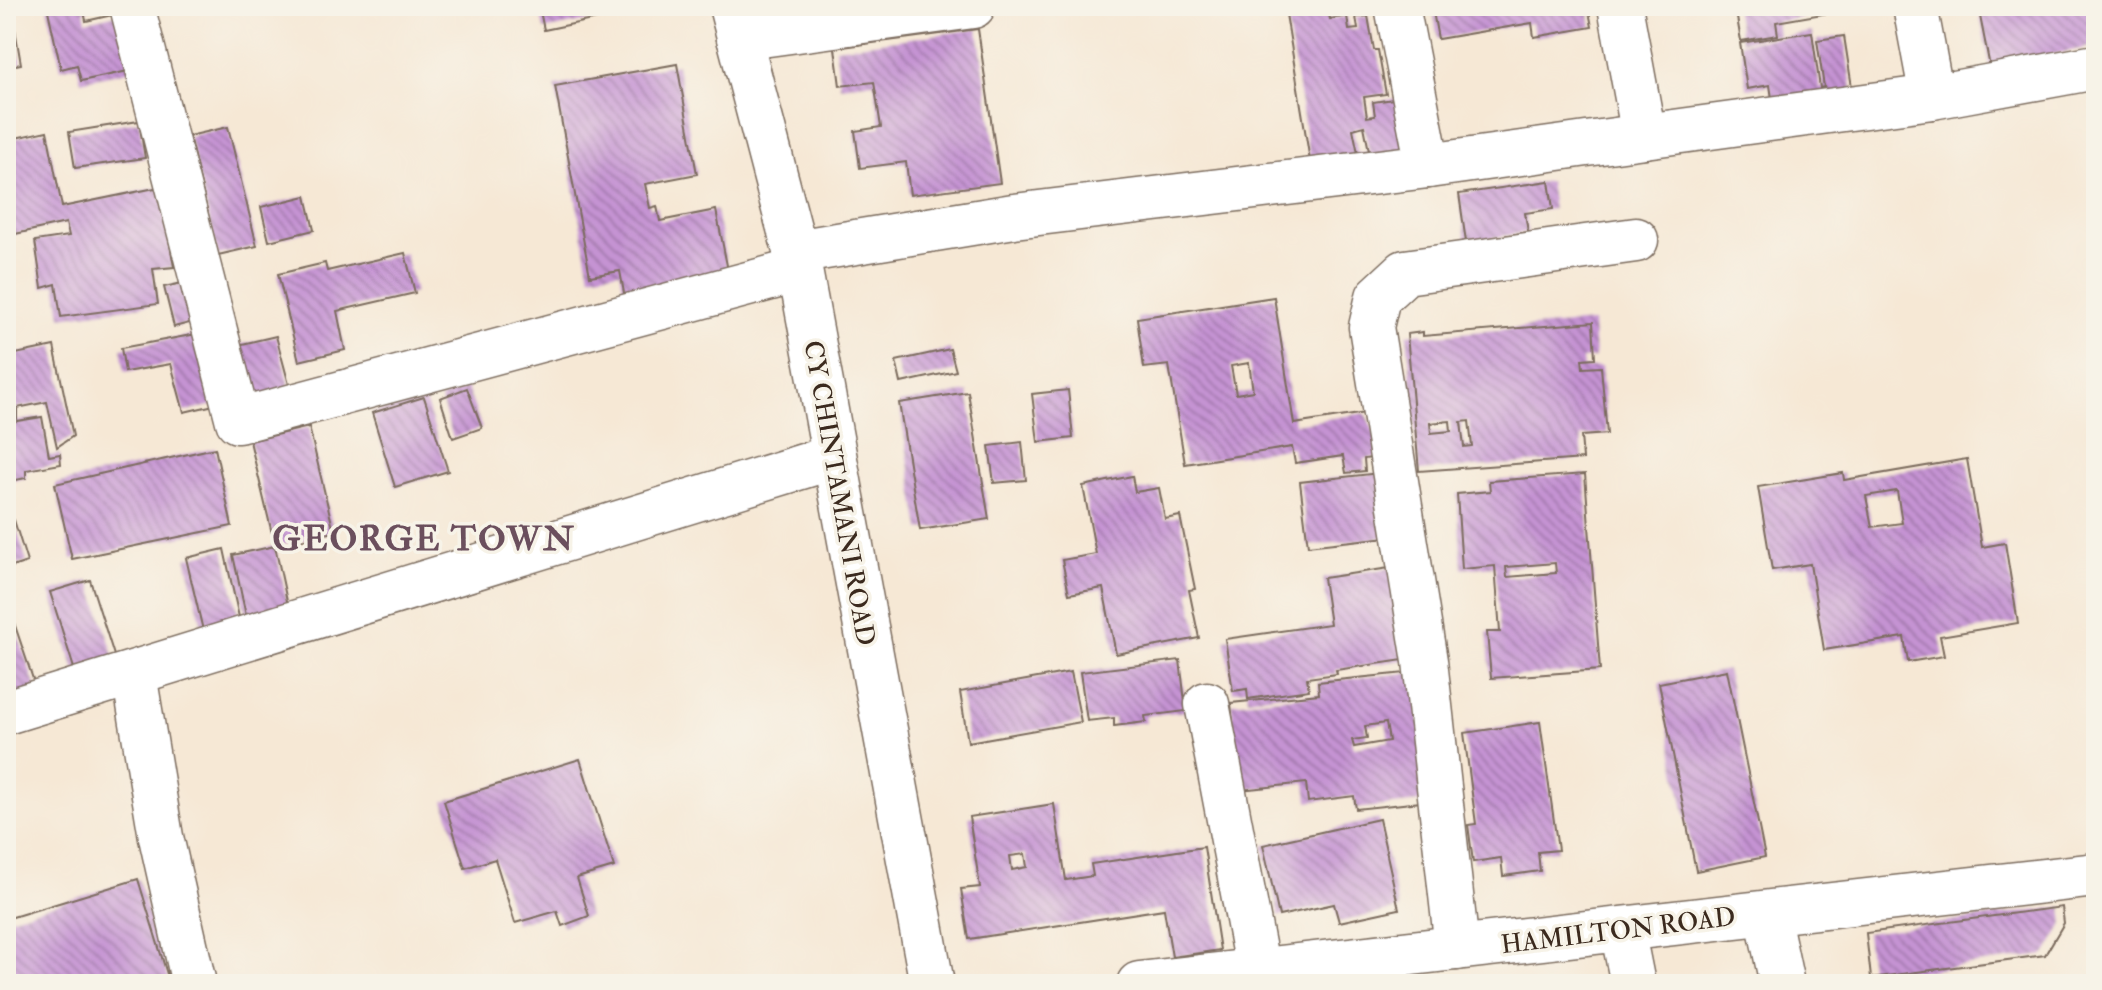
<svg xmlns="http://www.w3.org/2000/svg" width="2102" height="990" font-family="'IM FELL Double Pica',serif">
<defs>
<pattern id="building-back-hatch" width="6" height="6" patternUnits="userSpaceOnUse" patternTransform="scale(2)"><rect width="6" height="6" fill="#c593d3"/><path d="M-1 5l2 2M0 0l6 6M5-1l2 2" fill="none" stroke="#a178ab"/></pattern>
</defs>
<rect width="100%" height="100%" fill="#f7f3e8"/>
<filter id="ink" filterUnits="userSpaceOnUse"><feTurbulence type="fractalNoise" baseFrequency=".0125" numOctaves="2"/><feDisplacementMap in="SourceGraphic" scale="16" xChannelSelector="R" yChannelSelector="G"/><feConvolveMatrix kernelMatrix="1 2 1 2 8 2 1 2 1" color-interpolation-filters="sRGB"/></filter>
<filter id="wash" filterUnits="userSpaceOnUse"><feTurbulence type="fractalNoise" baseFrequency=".006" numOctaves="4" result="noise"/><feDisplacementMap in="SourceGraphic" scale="32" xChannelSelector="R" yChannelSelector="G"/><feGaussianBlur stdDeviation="1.8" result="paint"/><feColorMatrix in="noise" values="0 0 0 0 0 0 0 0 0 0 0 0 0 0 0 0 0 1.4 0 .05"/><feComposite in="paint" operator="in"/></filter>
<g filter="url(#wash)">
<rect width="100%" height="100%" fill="#f6e8d5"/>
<g id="blocks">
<g fill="url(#building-back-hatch)" fill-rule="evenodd">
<path d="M 6,6 L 11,6 L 21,64 L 6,67 Z"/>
<path d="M 47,6 L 102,6 L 84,11 L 86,21 L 134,10 L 147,67 L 81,81 L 77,65 L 61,69 Z"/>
<path d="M 539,6 L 654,6 L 654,7 L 544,30 Z"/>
<path d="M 1333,6 L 1371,6 L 1371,8 L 1334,14 Z"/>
<path d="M 1432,6 L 1588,6 L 1592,27 L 1534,37 L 1532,23 L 1438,39 Z"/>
<path d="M 1735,6 L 1833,6 L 1834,12 L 1776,22 L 1778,35 L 1741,41 Z"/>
<path d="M 1978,6 L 2096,6 L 2096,46 L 1990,67 Z"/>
<path d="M 1327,7 L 1330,19 L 1347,16 L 1349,30 L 1358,29 L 1356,17 L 1368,16 L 1374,50 L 1378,50 L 1386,94 L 1364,97 L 1367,117 L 1375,116 L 1373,102 L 1400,98 L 1411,160 L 1311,167 L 1286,14 ZM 1364,126 L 1369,151 L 1358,153 L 1353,129 Z"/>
<path d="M 978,29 L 1000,183 L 910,195 L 906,162 L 860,168 L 855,131 L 881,127 L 874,82 L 840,86 L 835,48 Z"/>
<path d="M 1812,32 L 1820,88 L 1824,87 L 1817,40 L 1844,36 L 1854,100 L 1774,112 L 1770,85 L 1747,89 L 1740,43 Z"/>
<path d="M 677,64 L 697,174 L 645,184 L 650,208 L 657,206 L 660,221 L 716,210 L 731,286 L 626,304 L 620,271 L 590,276 L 555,86 Z"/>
<path d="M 139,121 L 145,158 L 75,168 L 69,132 Z"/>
<path d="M 228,127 L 257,246 L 218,255 L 189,136 Z"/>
<path d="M 47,131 L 62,207 L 160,187 L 174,267 L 153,269 L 158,304 L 61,317 L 56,284 L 42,288 L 35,241 L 69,236 L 66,223 L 6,236 L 6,140 Z"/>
<path d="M 1549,181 L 1553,209 L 1525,213 L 1528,232 L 1466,242 L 1459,194 Z"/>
<path d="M 306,196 L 314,230 L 269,241 L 261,207 Z"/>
<path d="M 405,253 L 415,293 L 337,311 L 345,350 L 299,361 L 278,274 L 325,263 L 327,271 Z"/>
<path d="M 187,282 L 197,321 L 174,327 L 164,287 Z"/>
<path d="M 1274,297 L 1294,424 L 1365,413 L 1386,456 L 1364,459 L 1365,471 L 1346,473 L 1343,456 L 1295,463 L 1292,447 L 1185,464 L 1169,365 L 1144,368 L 1137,318 ZM 1249,363 L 1253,391 L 1236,394 L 1231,366 Z"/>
<path d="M 1593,322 L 1595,358 L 1582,359 L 1583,368 L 1601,367 L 1607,434 L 1581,436 L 1583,459 L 1419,471 L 1407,334 L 1423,332 L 1423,336 ZM 1450,421 L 1451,431 L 1431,433 L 1430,423 ZM 1469,421 L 1472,446 L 1464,447 L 1461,422 Z"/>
<path d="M 197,334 L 214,405 L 184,412 L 171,364 L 125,372 L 121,348 Z"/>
<path d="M 276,336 L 291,392 L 252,402 L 238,345 Z"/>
<path d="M 54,346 L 73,436 L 57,447 L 47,402 L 17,408 L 17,421 L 42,417 L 49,456 L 60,454 L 61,464 L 26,470 L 26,478 L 6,482 L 6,356 Z"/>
<path d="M 950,349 L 956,371 L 901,383 L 896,361 Z"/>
<path d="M 467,388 L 482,428 L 453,438 L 440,398 Z"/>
<path d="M 1068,390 L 1073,438 L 1038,442 L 1032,394 Z"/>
<path d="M 968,392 L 989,519 L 920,530 L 899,403 Z"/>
<path d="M 424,397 L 448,471 L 395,487 L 372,413 Z"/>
<path d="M 309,427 L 334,532 L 275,546 L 250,441 Z"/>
<path d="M 1022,442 L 1026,480 L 994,483 L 989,446 Z"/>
<path d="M 215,448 L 232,526 L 72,559 L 55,484 Z"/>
<path d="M 1967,459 L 1982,547 L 2005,543 L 2018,623 L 1940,636 L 1944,656 L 1908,662 L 1904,637 L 1824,650 L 1810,564 L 1772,570 L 1758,487 L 1843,473 L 1844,480 ZM 1897,491 L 1902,523 L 1872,527 L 1866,496 Z"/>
<path d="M 1388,472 L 1396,536 L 1308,546 L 1300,482 Z"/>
<path d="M 1585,474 L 1600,670 L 1491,678 L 1487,632 L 1500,632 L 1495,566 L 1462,569 L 1457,494 L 1490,491 L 1489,481 ZM 1555,563 L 1556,573 L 1507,577 L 1506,567 Z"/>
<path d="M 1132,476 L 1135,492 L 1159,488 L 1165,519 L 1180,516 L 1195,589 L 1189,590 L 1199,638 L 1116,654 L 1103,588 L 1069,594 L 1062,560 L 1096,554 L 1083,486 Z"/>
<path d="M 14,520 L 27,562 L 6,569 L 6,523 Z"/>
<path d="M 275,546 L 290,615 L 248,625 L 233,555 Z"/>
<path d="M 224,549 L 242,631 L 205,639 L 186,558 Z"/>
<path d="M 1403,566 L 1417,658 L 1336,670 L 1337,674 L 1307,678 L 1309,690 L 1248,699 L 1247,689 L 1233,691 L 1225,639 L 1330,624 L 1323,578 Z"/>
<path d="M 90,580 L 118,668 L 78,681 L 50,592 Z"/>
<path d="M 6,599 L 37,691 L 6,702 Z"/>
<path d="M 1180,660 L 1186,711 L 1145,716 L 1146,722 L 1114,726 L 1114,718 L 1087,721 L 1080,672 Z"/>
<path d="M 1727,670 L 1765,857 L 1696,871 L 1659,683 Z"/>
<path d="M 1071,672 L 1081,722 L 968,742 L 960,692 Z"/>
<path d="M 1415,672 L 1430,801 L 1356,809 L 1354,796 L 1308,802 L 1306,783 L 1240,790 L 1231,703 L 1319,694 L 1318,682 ZM 1386,723 L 1389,741 L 1354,747 L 1352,740 L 1367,738 L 1365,726 Z"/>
<path d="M 1540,722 L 1558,850 L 1538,852 L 1540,871 L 1503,876 L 1501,858 L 1473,862 L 1468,825 L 1476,824 L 1464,733 Z"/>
<path d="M 580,759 L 614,867 L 577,878 L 589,916 L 562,926 L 557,911 L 515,923 L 495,859 L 465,868 L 444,801 Z"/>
<path d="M 1054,804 L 1066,880 L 1093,876 L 1091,864 L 1204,847 L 1220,950 L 1172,957 L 1164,909 L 969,939 L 961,889 L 980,887 L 969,817 ZM 1025,854 L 1027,867 L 1012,870 L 1010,856 Z"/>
<path d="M 1379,819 L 1399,909 L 1339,922 L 1334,904 L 1279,916 L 1263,845 Z"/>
<path d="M 138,879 L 170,984 L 16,984 L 6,952 L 6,919 Z"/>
<path d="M 2062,907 L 2064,923 L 2045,955 L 1871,978 L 1866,933 Z"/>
</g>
</g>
</g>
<g filter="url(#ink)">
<use href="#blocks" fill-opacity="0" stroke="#7c6c5e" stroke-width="2"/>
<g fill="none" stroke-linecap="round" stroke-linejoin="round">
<defs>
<g id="minor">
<path d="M 132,6 L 238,421 L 800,270"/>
<path d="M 731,6 L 800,270 L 932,984"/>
<path d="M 1397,6 L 1428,166 L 1644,136"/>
<path d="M 1620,6 L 1644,136 L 1932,97"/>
<path d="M 1915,6 L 1932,97 L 2096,67"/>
<path d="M 739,38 L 973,6"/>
<path d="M 795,252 L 1014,216 L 1428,166"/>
<path d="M 134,674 L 161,837 L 194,984"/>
<path d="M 1207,704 L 1258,971"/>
<path d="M 6,712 L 833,457"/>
<path d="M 1767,913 L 1782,984"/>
<path d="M 1622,929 L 1633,984"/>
<path d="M 1457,948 L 1425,661 L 1371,327 L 1378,297 L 1405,272 L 1636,240"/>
<path d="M 1139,984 L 2096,875"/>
</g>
</defs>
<use href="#minor" stroke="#7c6c5e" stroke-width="47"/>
<use href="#minor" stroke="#fff" stroke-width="44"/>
</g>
</g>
<g text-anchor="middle" stroke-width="7" stroke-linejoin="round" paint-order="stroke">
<g font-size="26" fill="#3b2a1e" stroke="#f7f3e8">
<text transform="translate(840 493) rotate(80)" y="9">CY CHINTAMANI ROAD</text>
<text transform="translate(1618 930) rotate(-7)" y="9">HAMILTON ROAD</text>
</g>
<g font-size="34" font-weight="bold" letter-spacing="2" fill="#6b4f5d" stroke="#f7f3e8">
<text x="424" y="550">GEORGE TOWN</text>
</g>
</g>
<rect width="2102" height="990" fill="none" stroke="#f7f3e8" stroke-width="32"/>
</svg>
